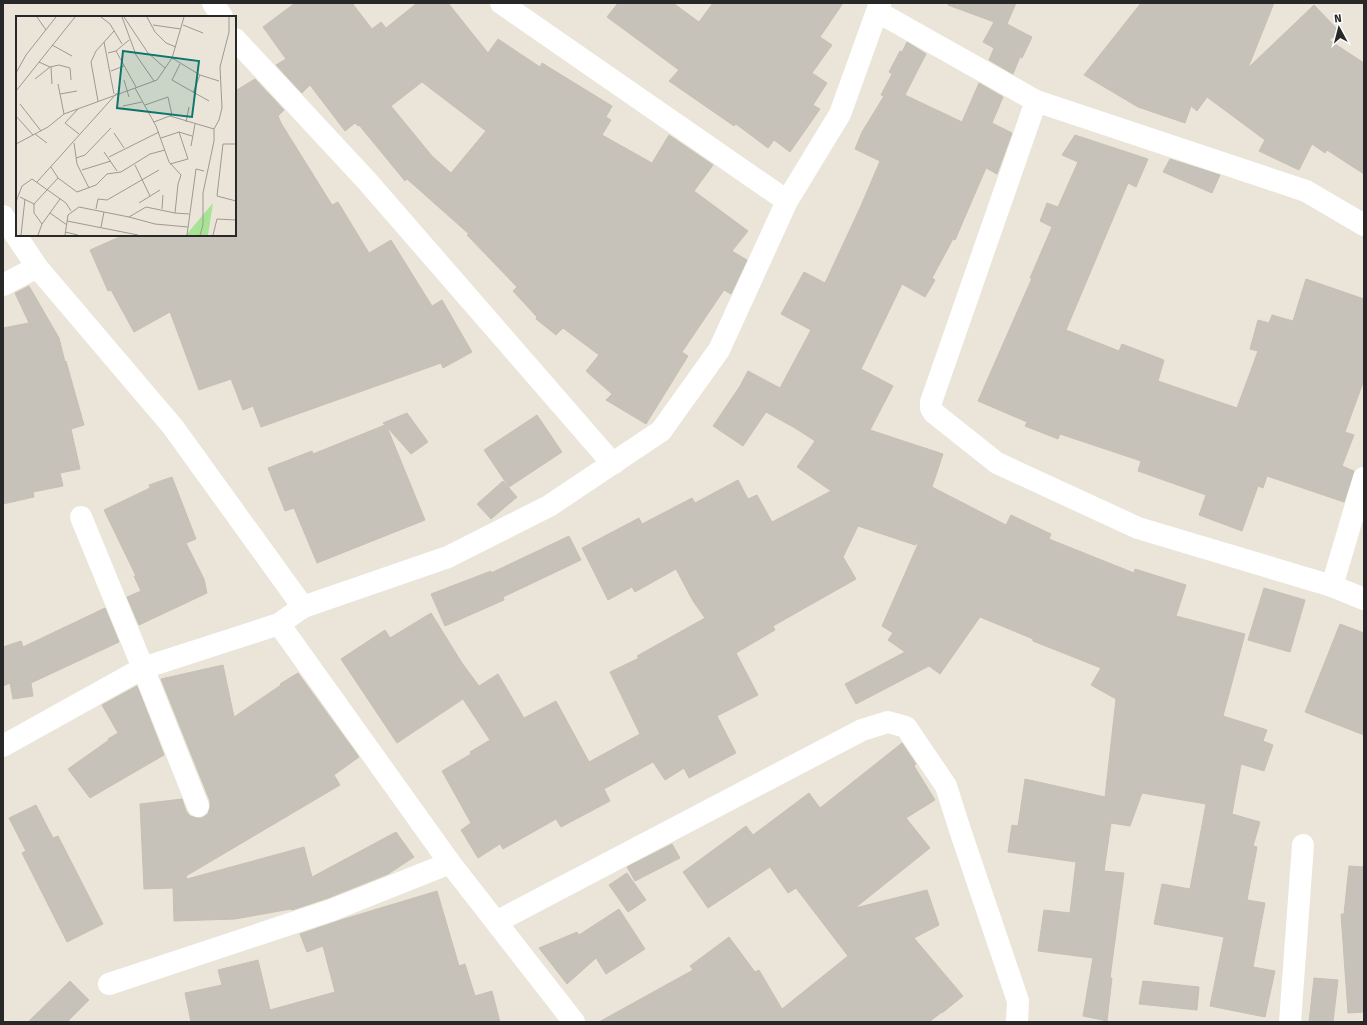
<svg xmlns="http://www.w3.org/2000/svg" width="1367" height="1025" font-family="'Fira Sans',sans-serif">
<rect width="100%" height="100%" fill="#ebe5d9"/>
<g fill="#c6c2b9" stroke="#c6c1b3" fill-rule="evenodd">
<path d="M 295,3 L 352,3 L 372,29 L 381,22 L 386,28 L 417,3 L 448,3 L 488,53 L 498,39 L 540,67 L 542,63 L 612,106 L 606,117 L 611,120 L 602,135 L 652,163 L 669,135 L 713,165 L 694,191 L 748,231 L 732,251 L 747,260 L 731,294 L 724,290 L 682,352 L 688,356 L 646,424 L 606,400 L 612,394 L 586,371 L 599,355 L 563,328 L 556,335 L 536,319 L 537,317 L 513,291 L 517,287 L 467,235 L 469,234 L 407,179 L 405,181 L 359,125 L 358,126 L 355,123 L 345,131 L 310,85 L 302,93 L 276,65 L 286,59 L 263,27 ZM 422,82 L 486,131 L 451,173 L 432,156 L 391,106 Z"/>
<path d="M 618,3 L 673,3 L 699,22 L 713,3 L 843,3 L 820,37 L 832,45 L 812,73 L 827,83 L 813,105 L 820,109 L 790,152 L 774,140 L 768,148 L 736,124 L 734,126 L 669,81 L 679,70 L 607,17 Z"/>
<path d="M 949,3 L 1016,3 L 1007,24 L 1032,37 L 1022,58 L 1020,57 L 1013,74 L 989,60 L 994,48 L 983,42 L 994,22 L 948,5 Z"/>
<path d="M 1141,3 L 1274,3 L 1248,68 L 1314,5 L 1340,32 L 1329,40 L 1364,63 L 1364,174 L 1327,150 L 1325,153 L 1312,144 L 1299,170 L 1259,151 L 1265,140 L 1207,97 L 1197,111 L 1191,106 L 1185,123 L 1138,107 L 1084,75 Z"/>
<path d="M 907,42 L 926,54 L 905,95 L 962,122 L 979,83 L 1003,97 L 992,123 L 1012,133 L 997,174 L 986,168 L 955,240 L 953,239 L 932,278 L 935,280 L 925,297 L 902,284 L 861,369 L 893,386 L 870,430 L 943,454 L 932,487 L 1006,525 L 1011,515 L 1051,534 L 1049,539 L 1134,573 L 1135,569 L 1186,585 L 1176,616 L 1245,634 L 1223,716 L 1267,730 L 1263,741 L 1273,745 L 1264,771 L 1241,764 L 1232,814 L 1260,822 L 1253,846 L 1257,847 L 1247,900 L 1265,903 L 1253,967 L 1275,971 L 1265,1017 L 1210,1006 L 1224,937 L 1154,924 L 1162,884 L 1190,889 L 1206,804 L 1142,793 L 1130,826 L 1111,823 L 1104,871 L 1124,873 L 1110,978 L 1112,978 L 1107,1021 L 1083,1016 L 1093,958 L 1038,951 L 1044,910 L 1070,913 L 1076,862 L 1008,852 L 1012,825 L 1018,826 L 1025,779 L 1105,797 L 1116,699 L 1091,685 L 1101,668 L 1033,641 L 1033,639 L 980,617 L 940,674 L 929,666 L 856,704 L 845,684 L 905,652 L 888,640 L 893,633 L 882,626 L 919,542 L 915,545 L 858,526 L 843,557 L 856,579 L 773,626 L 775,630 L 736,653 L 758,695 L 717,716 L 736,753 L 689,778 L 684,768 L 665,780 L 653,762 L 604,789 L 610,801 L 561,827 L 556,819 L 503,849 L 500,844 L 478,858 L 461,830 L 471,823 L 442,771 L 471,754 L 470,752 L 490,740 L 463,699 L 397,743 L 341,659 L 385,630 L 390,638 L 431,613 L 462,663 L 479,686 L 498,674 L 524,718 L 556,701 L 589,762 L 640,734 L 610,672 L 639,658 L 637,656 L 705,618 L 693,601 L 676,569 L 635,592 L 632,587 L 608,600 L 582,548 L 639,518 L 642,524 L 692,498 L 695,503 L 738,480 L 748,499 L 757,495 L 772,522 L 831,491 L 797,467 L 815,441 L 795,428 L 766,412 L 743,446 L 713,426 L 740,386 L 748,371 L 780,388 L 811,330 L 781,314 L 804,272 L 825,283 L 860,208 L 880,161 L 855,149 L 862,132 L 884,96 L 881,95 L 892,74 L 889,72 L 900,51 L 902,52 Z"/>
<path d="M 255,79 L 284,110 L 278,116 L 281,123 L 332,205 L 338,202 L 369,253 L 391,240 L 432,306 L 442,300 L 472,352 L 443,368 L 441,363 L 261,427 L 253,406 L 243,410 L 231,379 L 199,390 L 170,312 L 134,332 L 111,290 L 108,291 L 90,250 L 124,235 L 235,235 L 235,91 Z"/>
<path d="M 1075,135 L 1148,159 L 1136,187 L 1128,183 L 1066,330 L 1119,351 L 1122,344 L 1164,360 L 1158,381 L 1237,408 L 1258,351 L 1250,349 L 1258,320 L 1269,323 L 1272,315 L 1293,321 L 1306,279 L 1364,299 L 1364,380 L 1345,432 L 1354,435 L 1342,466 L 1354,471 L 1344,502 L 1267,476 L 1263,488 L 1258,486 L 1242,531 L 1199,515 L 1206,495 L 1138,471 L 1141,461 L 1060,434 L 1058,439 L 1025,426 L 1027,422 L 978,401 L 1032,278 L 1030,278 L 1052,227 L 1040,221 L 1047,203 L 1058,207 L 1078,162 L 1062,155 Z"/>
<path d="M 1170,159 L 1220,175 L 1212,193 L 1163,172 Z"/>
<path d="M 29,286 L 59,338 L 65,362 L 66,361 L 84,425 L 71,429 L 80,469 L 60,473 L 63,486 L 33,492 L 34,497 L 3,504 L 3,328 L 29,323 L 15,293 Z"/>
<path d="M 407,413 L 428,442 L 411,454 L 387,427 L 425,520 L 317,563 L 294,508 L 285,511 L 268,468 L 312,451 L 313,454 L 385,425 L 383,423 Z"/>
<path d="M 537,415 L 562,452 L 509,487 L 484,450 Z"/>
<path d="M 172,477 L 196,539 L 186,543 L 204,579 L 207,593 L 139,625 L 127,597 L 141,591 L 134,576 L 136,576 L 104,510 L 150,488 L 149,485 Z"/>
<path d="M 503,481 L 517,497 L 491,519 L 477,504 Z"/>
<path d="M 569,536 L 581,560 L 503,597 L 504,600 L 445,626 L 431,594 L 491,571 L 491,573 Z"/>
<path d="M 1264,588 L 1305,600 L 1290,652 L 1248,640 Z"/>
<path d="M 105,608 L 119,642 L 31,683 L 33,696 L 13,699 L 10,683 L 3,686 L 3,647 L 21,641 L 23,647 Z"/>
<path d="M 1340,624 L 1364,633 L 1364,735 L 1305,712 Z"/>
<path d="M 223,665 L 234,717 L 281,685 L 280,684 L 298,673 L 359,757 L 334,775 L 340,785 L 186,876 L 187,879 L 304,847 L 312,877 L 396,832 L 414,857 L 388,874 L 328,898 L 292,910 L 291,909 L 235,919 L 174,921 L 173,888 L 144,889 L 140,804 L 182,799 L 186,811 L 190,816 L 197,818 L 202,818 L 208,814 L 210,807 L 210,801 L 161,679 Z"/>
<path d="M 137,686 L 164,755 L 90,798 L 68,769 L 109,740 L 108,739 L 118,733 L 102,705 Z"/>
<path d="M 902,743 L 916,764 L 914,766 L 935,800 L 906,818 L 930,848 L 855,908 L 927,890 L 939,925 L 914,938 L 963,996 L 942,1013 L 942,1012 L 929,1022 L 599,1022 L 693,970 L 690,966 L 729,937 L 755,972 L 759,970 L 782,1009 L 848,956 L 796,888 L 788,893 L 770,867 L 708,908 L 683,872 L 746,826 L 753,835 L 809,793 L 820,808 Z"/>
<path d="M 36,805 L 53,838 L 58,836 L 103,924 L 67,942 L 22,853 L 26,851 L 9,818 Z"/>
<path d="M 672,844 L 680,858 L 635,881 L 627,867 Z"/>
<path d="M 1349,866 L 1364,867 L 1364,1012 L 1348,1013 L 1341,914 L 1344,914 Z"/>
<path d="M 627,873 L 646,900 L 628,912 L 609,885 Z"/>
<path d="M 437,891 L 459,966 L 465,964 L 475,996 L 492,991 L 500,1022 L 191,1022 L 185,993 L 222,985 L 218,970 L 258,960 L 270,1010 L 335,992 L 323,946 L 307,952 L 300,934 L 344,919 Z"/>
<path d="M 619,909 L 645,949 L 606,974 L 596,958 L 567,984 L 539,948 L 577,932 L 579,935 Z"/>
<path d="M 1314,978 L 1338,980 L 1333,1022 L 1309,1022 Z"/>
<path d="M 70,981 L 89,1000 L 67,1022 L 28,1022 Z"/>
<path d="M 1143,981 L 1199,987 L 1197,1010 L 1139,1004 Z"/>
</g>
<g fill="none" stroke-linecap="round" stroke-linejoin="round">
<g stroke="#fff" stroke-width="22">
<path d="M 213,3 L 222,17"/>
<path d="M 501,3 L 787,201"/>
<path d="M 878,12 L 1036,101 L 1306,191 L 1364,225"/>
<path d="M 235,39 L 367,181 L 613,464"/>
<path d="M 1036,101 L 931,402 L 931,408 L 934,413 L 997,463 L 1138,528 L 1332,586 L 1364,599"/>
<path d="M 3,216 L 37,267 L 173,427 L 303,607"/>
<path d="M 3,285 L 37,267"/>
<path d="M 81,517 L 143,668 L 198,806"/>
<path d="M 1332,586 L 1364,478"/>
<path d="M 279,624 L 450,863 L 574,1022"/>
<path d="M 3,746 L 143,668 L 279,624 L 303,607 L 448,557 L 549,506 L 661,431 L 719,350 L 787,201 L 840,114 L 880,3"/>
<path d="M 496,922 L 862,730 L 888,722 L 906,727 L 946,786 L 960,830 L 1018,1001 L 1017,1022"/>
<path d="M 109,984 L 332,910 L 450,863"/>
<path d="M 1290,1022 L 1303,845"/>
</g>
</g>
<g transform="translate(16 16)">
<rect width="220" height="220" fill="#ebe5d9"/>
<path d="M 197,187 L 192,219 L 170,219 Z" fill="#a7e394"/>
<path fill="none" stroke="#9d9992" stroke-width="1" d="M 21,1 L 30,14M 85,1 L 94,8 L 106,28M 106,1 L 120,39 L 138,65M 108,1 L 132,37 L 149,52M 131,1 L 139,16 L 150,27 L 160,31M 137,9 L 165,13M 167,9 L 187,17M 88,26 L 98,78M 36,29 L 56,40M 100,35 L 113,24M 92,37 L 100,35 L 120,71M 156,42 L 184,59 L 203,65M 23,46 L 34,51 L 43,49 L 54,52 L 55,64M 164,48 L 156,64 L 193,85M 35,51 L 36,68M 95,55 L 108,50M 0,57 L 10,39 L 40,1M 19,63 L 34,51M 108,64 L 113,81M 42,68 L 48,98M 0,75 L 59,1M 177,77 L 184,59M 44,78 L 61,75M 82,85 L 75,46 L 80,35 L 98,15M 4,88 L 25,115M 129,89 L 152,81 L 156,99 L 138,106M 107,90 L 126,86M 62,93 L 49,107 L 63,118M 0,100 L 17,119M 154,100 L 198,113M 170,106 L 173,91M 98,117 L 108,132M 19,118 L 31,127M 145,122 L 163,116 L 176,120M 58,127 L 61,148 L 73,172M 0,128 L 32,111 L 48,98 L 141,64 L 156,42 L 168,1M 220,128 L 207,128 L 201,180 L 220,185M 175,130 L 179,108M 88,136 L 101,155M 93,141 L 143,116M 60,142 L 69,139 L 95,112M 154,148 L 172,143 L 163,116M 119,149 L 134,180M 35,151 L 42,162 L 61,176 L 80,169 L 91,158 L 105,156 L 134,138 L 149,134M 66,154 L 95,145M 21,166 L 101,77M 4,181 L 18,188M 0,186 L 6,170 L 16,163 L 50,187 L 55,195M 123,187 L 144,174M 80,193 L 82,183 L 91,184 L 143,154M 146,193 L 147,179M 34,197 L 51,209M 159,197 L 173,198M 113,201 L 139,208 L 172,211M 51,205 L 122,219M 26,208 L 18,197 L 18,188 L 42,162M 85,211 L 88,196M 49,216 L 62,219M 5,219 L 9,183M 22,219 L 26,208 L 44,183M 49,219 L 52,199 L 63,191 L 113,201 L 130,191 L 159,197 L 162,168 L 165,159 L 153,146 L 140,110 L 119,72M 171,219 L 180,153 L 188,155M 184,219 L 187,209 L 187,177 L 198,125 L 198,113 L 203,104 L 206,92 L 204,51 L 213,16 L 213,1M 197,219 L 201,203 L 220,204"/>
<path fill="#0f766e" fill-opacity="0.15" stroke="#0f766e" stroke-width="2" d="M 107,35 L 183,45 L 176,101 L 101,92 Z"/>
<rect width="220" height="220" fill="none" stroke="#282828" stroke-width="2"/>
</g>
<rect width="1367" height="1025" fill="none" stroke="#282828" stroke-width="8"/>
<g transform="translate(1339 28) rotate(353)" stroke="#ffffff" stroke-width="3" paint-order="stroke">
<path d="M0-3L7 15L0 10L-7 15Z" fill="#282828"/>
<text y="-6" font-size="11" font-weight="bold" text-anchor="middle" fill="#282828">N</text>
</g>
</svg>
